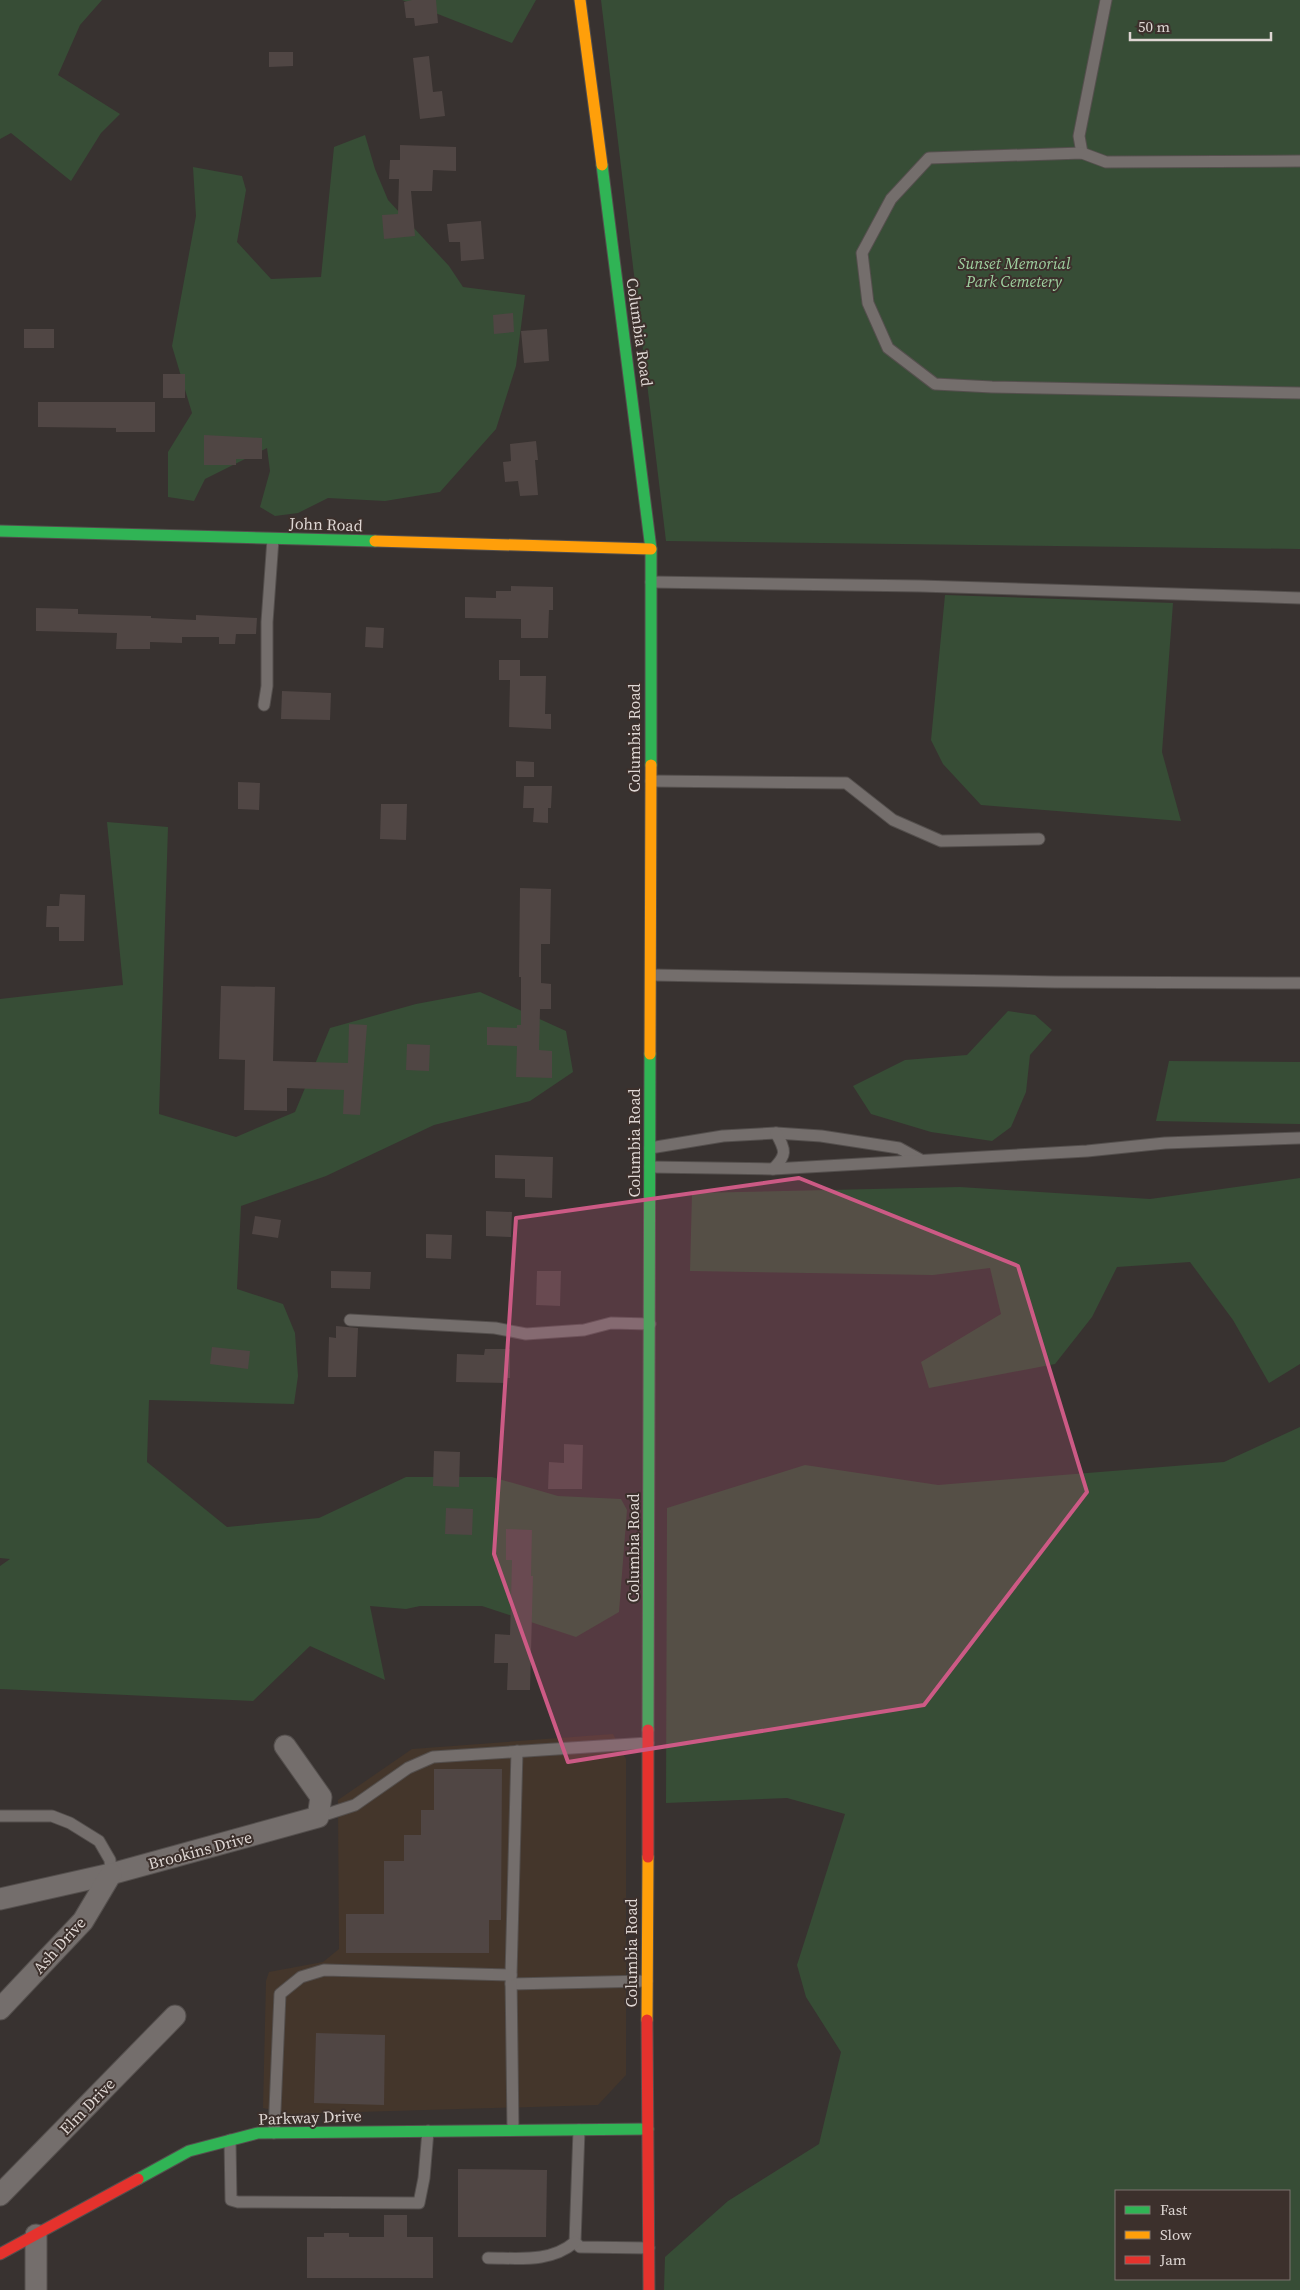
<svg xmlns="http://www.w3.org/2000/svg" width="1300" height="2290" font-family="'Source Serif 4',serif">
<rect width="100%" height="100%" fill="#383230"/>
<path fill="#44362b" d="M 613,1734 L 626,1759 L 626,2075 L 598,2105 L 291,2114 L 263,2108 L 266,1981 L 269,1972 L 323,1962 L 339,1949 L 338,1800 L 412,1749 Z"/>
<g fill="#374d36" fill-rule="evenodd">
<path d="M 0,0 L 102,0 L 80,25 L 58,75 L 120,114 L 101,133 L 71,181 L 11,133 L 0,139 Z"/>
<path d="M 402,0 L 536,0 L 512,43 Z"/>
<path d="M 601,0 L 1300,0 L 1300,549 L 666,541 Z"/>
<path d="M 365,135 L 375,169 L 388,200 L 449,266 L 463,287 L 525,295 L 516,366 L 496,429 L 440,492 L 385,501 L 328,498 L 298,513 L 275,516 L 260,507 L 270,471 L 267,448 L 205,479 L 194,501 L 168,497 L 168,452 L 192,413 L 172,346 L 196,216 L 193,167 L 242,176 L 246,190 L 237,242 L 271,279 L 321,277 L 334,147 Z"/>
<path d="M 945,595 L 1173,603 L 1162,752 L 1181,821 L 981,805 L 943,764 L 931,740 Z"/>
<path d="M 107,822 L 168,827 L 159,1114 L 236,1137 L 295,1112 L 330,1028 L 416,1004 L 480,992 L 566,1031 L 573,1072 L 530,1101 L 434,1125 L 326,1176 L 241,1206 L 237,1289 L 283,1304 L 295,1333 L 298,1376 L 294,1404 L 149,1400 L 147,1462 L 227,1527 L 319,1518 L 406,1477 L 492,1477 L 558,1496 L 621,1499 L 627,1510 L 619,1612 L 576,1637 L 482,1606 L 420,1606 L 406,1609 L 370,1606 L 385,1680 L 310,1646 L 253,1701 L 0,1689 L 0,1566 L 10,1559 L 0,1558 L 0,999 L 123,985 Z"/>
<path d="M 1008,1011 L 1035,1015 L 1052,1030 L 1030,1055 L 1026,1092 L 1011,1127 L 992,1141 L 931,1132 L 871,1114 L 853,1086 L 905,1060 L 967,1055 Z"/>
<path d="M 1169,1061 L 1300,1062 L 1300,1124 L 1156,1121 Z"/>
<path d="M 1300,1178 L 1300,1364 L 1269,1383 L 1233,1320 L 1190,1262 L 1117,1267 L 1092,1317 L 1055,1364 L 929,1388 L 921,1362 L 1001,1314 L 990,1268 L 933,1275 L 690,1271 L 692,1193 L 960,1187 L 1150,1199 Z"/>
<path d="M 1300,1427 L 1300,2290 L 664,2290 L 665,2257 L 728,2201 L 819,2144 L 841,2052 L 806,1997 L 797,1965 L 845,1814 L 787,1798 L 666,1803 L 667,1508 L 805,1465 L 938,1485 L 1224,1462 ZM 1116,2191 L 1289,2191 L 1289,2279 L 1116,2279 Z"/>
</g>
<g fill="#504644">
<path d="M 412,0 L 436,0 L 438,23 L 415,26 L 414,18 L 406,18 L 404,2 Z"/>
<path d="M 269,52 L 293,52 L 293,66 L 269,67 Z"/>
<path d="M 429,56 L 433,92 L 442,91 L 445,116 L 420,119 L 413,58 Z"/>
<path d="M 400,145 L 456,147 L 456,171 L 433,170 L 432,191 L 411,191 L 415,236 L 384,239 L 382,215 L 398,214 L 399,179 L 389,179 L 390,160 L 400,160 Z"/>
<path d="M 481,221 L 484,259 L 461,261 L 460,242 L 449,242 L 447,224 Z"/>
<path d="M 513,313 L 514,332 L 494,334 L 493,315 Z"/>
<rect x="24" y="329" width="30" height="19"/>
<path d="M 547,329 L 549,361 L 524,363 L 521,331 Z"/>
<rect x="163" y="374" width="22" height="24"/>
<path d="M 38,402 L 155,402 L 155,432 L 116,432 L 116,428 L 38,427 Z"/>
<path d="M 204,435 L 262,438 L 262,459 L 236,459 L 236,465 L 204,465 Z"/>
<path d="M 536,441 L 538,460 L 535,460 L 538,495 L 520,496 L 518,481 L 505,482 L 503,462 L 511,461 L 510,444 Z"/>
<path d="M 511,586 L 553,587 L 553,610 L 549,610 L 548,638 L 521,638 L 521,619 L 465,618 L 465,597 L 496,598 L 496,591 L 511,591 Z"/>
<path d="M 36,608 L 78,609 L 78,614 L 151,616 L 151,618 L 196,620 L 196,615 L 257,618 L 256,634 L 236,634 L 235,644 L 219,644 L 219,637 L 182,637 L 182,643 L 150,642 L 150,649 L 116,649 L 117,633 L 36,631 Z"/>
<path d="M 366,627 L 384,628 L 383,648 L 365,647 Z"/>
<path d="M 499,660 L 520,660 L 520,676 L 546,676 L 545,714 L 551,714 L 551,729 L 509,727 L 510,680 L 499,680 Z"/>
<path d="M 282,691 L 331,693 L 330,720 L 281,719 Z"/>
<path d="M 516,761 L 534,762 L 534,777 L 516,777 Z"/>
<path d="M 238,782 L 260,783 L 259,810 L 238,809 Z"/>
<path d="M 524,786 L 552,786 L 551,808 L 548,808 L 548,823 L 533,822 L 534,808 L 523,808 Z"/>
<path d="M 381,804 L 407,804 L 406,840 L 380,839 Z"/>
<path d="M 520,888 L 551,889 L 550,944 L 541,944 L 541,983 L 551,984 L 551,1009 L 540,1009 L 539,1050 L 552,1051 L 552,1078 L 516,1077 L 517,1046 L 487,1045 L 487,1027 L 517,1028 L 517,1025 L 521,1025 L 521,977 L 519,977 Z"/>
<path d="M 60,894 L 85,895 L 84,941 L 59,941 L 59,927 L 46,927 L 47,906 L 59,906 Z"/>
<path d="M 221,986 L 275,987 L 273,1061 L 348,1063 L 349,1024 L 367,1025 L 360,1115 L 343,1114 L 344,1090 L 287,1088 L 287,1111 L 244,1110 L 245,1060 L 219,1059 Z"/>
<path d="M 407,1044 L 430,1045 L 429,1071 L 406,1070 Z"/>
<path d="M 495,1155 L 553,1157 L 552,1198 L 525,1197 L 525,1179 L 495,1178 Z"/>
<path d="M 486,1211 L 512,1212 L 511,1237 L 486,1236 Z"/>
<path d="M 255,1216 L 281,1220 L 278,1238 L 252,1234 Z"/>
<path d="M 426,1234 L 452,1235 L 451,1259 L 426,1258 Z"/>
<path d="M 331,1271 L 371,1272 L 370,1289 L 331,1288 Z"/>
<path d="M 537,1271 L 561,1271 L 560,1306 L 536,1305 Z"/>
<path d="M 336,1326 L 358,1328 L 356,1377 L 328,1377 L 329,1337 L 336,1338 Z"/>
<path d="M 212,1347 L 250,1351 L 248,1369 L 210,1364 Z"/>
<path d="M 485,1349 L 510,1349 L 510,1378 L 507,1378 L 507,1383 L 456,1382 L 457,1354 L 484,1355 Z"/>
<path d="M 564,1444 L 583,1445 L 582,1489 L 548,1489 L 549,1462 L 564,1463 Z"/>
<path d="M 434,1451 L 460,1452 L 459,1487 L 433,1486 Z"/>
<path d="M 446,1508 L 473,1509 L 472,1535 L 445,1534 Z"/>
<path d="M 506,1529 L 532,1530 L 531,1576 L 533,1576 L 530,1690 L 507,1690 L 508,1663 L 494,1663 L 495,1634 L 510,1635 L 512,1560 L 506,1560 Z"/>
<path d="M 434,1769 L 502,1769 L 501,1920 L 489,1920 L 489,1953 L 346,1953 L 346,1914 L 384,1914 L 384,1861 L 404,1861 L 404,1835 L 421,1835 L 421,1810 L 434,1810 Z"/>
<path d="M 316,2033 L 385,2035 L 384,2105 L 314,2103 Z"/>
<path d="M 458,2169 L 547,2170 L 546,2237 L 458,2237 Z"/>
<path d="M 384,2215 L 407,2215 L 407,2237 L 433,2237 L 433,2278 L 307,2278 L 307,2237 L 324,2237 L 324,2233 L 349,2233 L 349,2237 L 384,2237 Z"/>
</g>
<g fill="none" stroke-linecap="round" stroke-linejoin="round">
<defs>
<g id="lane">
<path d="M 1082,153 L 1079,136 L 1106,0"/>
<path d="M 1300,161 L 1106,162 L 1082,153 L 929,158 L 891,199 L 862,253 L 868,303 L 888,348 L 935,384 L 992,387 L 1300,393"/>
<path d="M 651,582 L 920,586 L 1300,598"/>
<path d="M 264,705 L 267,686 L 267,622 L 273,539"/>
<path d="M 651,781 L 846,783 L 893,820 L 941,841 L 1039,839"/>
<path d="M 651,975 L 1055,982 L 1300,983"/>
<path d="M 650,1148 L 723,1136 L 776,1133 L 821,1136 L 899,1148 L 921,1160"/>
<path d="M 650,1167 L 773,1169 L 1087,1151 L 1165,1143 L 1300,1138"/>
<path d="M 773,1169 C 787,1155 786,1151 776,1133"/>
<path d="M 350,1320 L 495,1328 L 526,1334 L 584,1330 L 611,1323 L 650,1324"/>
<path d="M 0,1816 L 52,1816 L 70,1823 L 99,1841 L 110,1860 L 111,1874"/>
<path d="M 318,1817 L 355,1805 L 408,1768 L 433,1757 L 648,1743"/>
<path d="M 511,1984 L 647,1981"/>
<path d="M 513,2130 L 511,1975 L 517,1751"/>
<path d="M 579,2130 L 575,2242 L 580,2247 L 649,2248"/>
<path d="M 274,2133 L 280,1994 L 301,1977 L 324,1970 L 511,1975"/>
<path d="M 230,2140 L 231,2200 L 238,2202 L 419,2203 L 424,2178 L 428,2131"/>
<path d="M 488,2258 C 519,2258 550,2263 575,2242"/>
</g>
<g id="street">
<path d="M 0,1899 L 111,1874 L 318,1817 L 321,1797 L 285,1746"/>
<path d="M 0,2009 L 83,1921 L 111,1874"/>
<path d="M 0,2195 L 175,2016"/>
<path d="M 36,2235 L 36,2290"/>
</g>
<g id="fast">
<path d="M 602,165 L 651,549 L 651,765"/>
<path d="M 0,531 L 375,541"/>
<path d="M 648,1730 L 650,1054"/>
<path d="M 138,2179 L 189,2151 L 258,2133 L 648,2129"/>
</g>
<g id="slow">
<path d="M 580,0 L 602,165"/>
<path d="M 375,541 L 651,549"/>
<path d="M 650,1054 L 651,765"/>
<path d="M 647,2020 L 648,1857"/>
</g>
<g id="jam">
<path d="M 648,1857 L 648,1730"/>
<path d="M 647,2020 L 649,2290"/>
<path d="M 0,2254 L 138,2179"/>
</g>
</defs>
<use href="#lane" stroke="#544f4d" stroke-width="13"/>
<use href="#street" stroke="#544f4d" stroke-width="23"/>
<use href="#fast" stroke="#544f4d" stroke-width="13"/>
<use href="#slow" stroke="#544f4d" stroke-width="13"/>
<use href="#jam" stroke="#544f4d" stroke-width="13"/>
<use href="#lane" stroke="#746e6c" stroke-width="11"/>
<use href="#street" stroke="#746e6c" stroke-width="21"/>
<use href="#fast" stroke="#30b455" stroke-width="11"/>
<use href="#slow" stroke="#ff9f0a" stroke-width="11"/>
<use href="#jam" stroke="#e5322d" stroke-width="11"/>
</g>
<path fill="#cc5a85" fill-opacity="0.2" stroke="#cc5a85" stroke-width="4" stroke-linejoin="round" d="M 799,1178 L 1018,1266 L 1087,1492 L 924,1705 L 568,1762 L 494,1554 L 516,1218 Z"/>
<g text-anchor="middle" stroke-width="4" stroke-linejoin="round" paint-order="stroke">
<g font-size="16" font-style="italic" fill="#9fd09f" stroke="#3c302c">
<text x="1014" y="269">Sunset Memorial<tspan x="1014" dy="18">Park Cemetery</tspan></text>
</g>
<g font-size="16" fill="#ded6d3" stroke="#3c302c">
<text transform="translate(640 332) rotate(82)" y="6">Columbia Road</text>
<text transform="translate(326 524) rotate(2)" y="6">John Road</text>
<text transform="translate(634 738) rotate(-90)" y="6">Columbia Road</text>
<text transform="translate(634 1143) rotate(-90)" y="6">Columbia Road</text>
<text transform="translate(633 1548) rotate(-90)" y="6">Columbia Road</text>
<text transform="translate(200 1850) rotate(-15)" y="6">Brookins Drive</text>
<text transform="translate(59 1945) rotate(-48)" y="6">Ash Drive</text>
<text transform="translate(631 1953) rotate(-90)" y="6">Columbia Road</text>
<text transform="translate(87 2106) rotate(-46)" y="6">Elm Drive</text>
<text transform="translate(310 2117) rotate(-2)" y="6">Parkway Drive</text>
</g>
</g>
<rect x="1115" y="2190" width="175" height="90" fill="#3c302c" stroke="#7d726f"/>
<rect x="1125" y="2206" width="25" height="8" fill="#30b455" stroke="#7d726f"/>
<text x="1160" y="2215" font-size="15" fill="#ded6d3">Fast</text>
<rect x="1125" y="2231" width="25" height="8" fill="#ff9f0a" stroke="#7d726f"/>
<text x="1160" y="2240" font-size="15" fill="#ded6d3">Slow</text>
<rect x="1125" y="2256" width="25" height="8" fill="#e5322d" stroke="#7d726f"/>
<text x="1160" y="2265" font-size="15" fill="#ded6d3">Jam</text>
<path d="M1130 32v8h141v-8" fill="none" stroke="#ded6d3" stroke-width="2.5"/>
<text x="1138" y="32" font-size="15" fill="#ded6d3" stroke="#3c302c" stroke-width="4" paint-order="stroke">50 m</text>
</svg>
